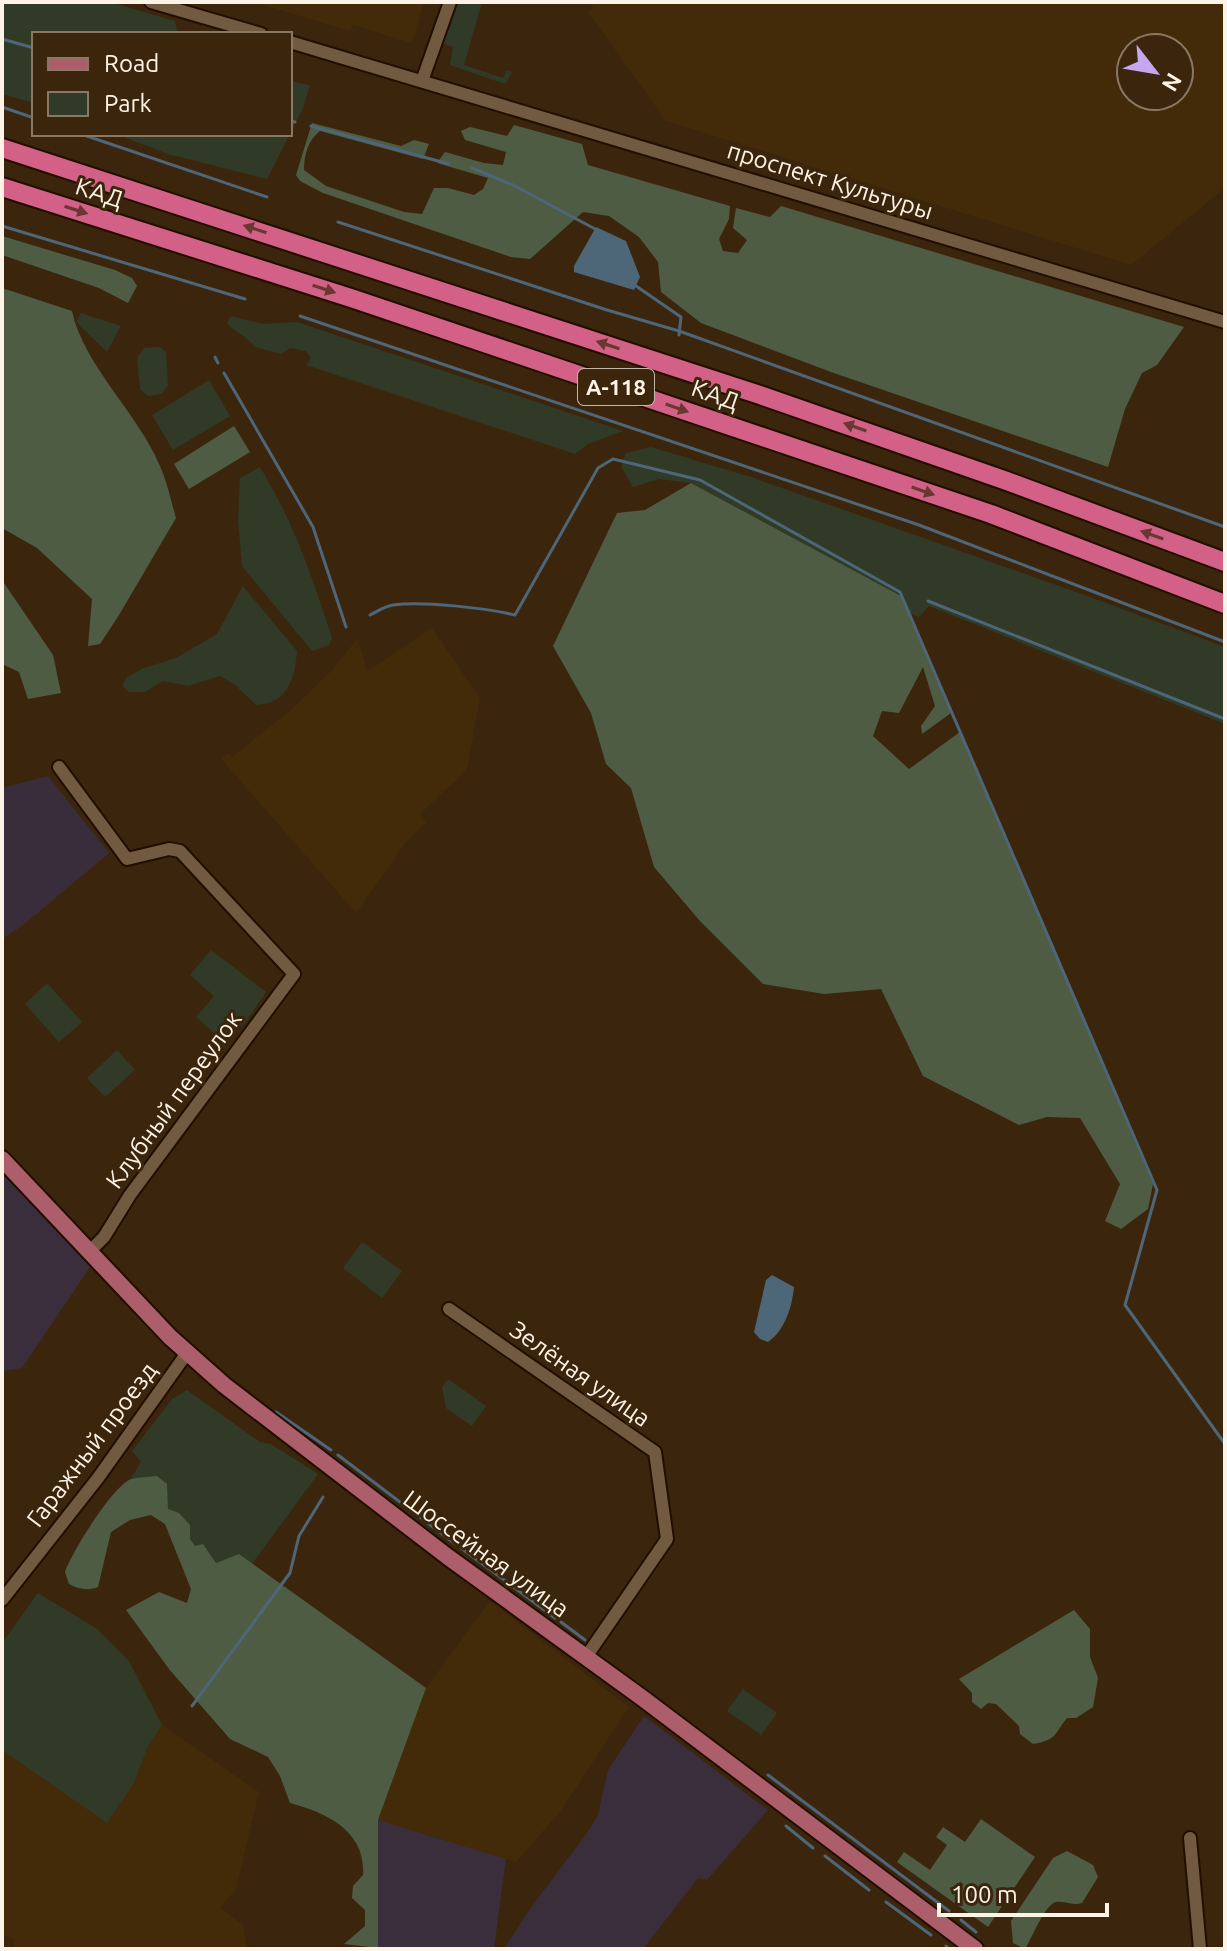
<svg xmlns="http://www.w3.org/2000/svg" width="1227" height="1951" font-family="Ubuntu,sans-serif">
<rect width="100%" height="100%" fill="#3b260d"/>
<g fill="#3a2e3c">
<path d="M 2,1168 L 92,1264 L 22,1368 L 2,1371 Z"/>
<path d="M 644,1716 L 768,1810 L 707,1880 L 698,1878 L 643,1949 L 504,1949 L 530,1909 L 587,1833 L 598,1815 L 608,1770 Z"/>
<path d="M 378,1820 L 506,1858 L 494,1949 L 378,1948 Z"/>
</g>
<g fill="#432a09" fill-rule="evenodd">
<path d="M 254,2 L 424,2 L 412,43 L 353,25 L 350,31 Z"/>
<path d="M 589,2 L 1225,2 L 1225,188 L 1131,265 L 666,121 L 588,12 L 594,8 ZM 1179,48 L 1179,96 L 1131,96 L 1131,48 Z"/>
<path d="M 432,628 L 480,698 L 467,770 L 420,814 L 427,822 L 407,841 L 356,913 L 221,759 L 228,753 L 232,757 L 292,709 L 332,670 L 357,639 L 368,671 Z"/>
<path d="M 490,1601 L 629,1707 L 560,1812 L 516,1862 L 378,1820 L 426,1688 Z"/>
<path d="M 162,1725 L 259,1792 L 236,1889 L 220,1908 L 243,1925 L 247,1949 L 15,1949 L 14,1939 L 2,1934 L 2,1749 L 134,1783 L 148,1746 Z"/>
</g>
<path fill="#3a2d3b" d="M 48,776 L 109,853 L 23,925 L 2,939 L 2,788 Z"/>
<g fill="#303a27">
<path d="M 2,2 L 110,2 L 175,21 L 178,34 L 34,34 L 34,103 L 2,94 Z"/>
<path d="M 457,2 L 482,2 L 464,65 L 503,78 L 507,70 L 512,72 L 505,84 L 450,65 L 453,47 L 442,43 Z"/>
<path d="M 290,81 L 310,85 L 303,108 L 267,179 L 168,154 L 116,134 L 290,134 Z"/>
<path d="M 81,313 L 121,326 L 107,352 L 76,322 Z"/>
<path d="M 231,316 L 263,324 L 297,322 L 623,431 L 588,444 L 575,454 L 306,365 L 311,358 L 306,351 L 290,348 L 281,354 L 255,347 C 247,336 235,333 227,323 Z"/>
<path d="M 160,347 L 166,352 L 168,385 L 162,394 L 148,396 L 140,389 L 137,358 L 144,348 Z"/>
<path d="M 209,380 L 230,416 L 173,450 L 152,415 Z"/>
<path d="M 651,447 L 751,477 L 1079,593 L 1225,647 L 1225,724 L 929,606 L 919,617 L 908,613 L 900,596 L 691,483 L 659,479 L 633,487 L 621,467 L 626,453 Z"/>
<path d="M 260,467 C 295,525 311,574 332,638 L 329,645 L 312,651 L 242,566 L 238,520 L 240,478 Z"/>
<path d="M 243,586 L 297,651 C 295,678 288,704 256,705 L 234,684 L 220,676 L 188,686 L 163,681 L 145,692 L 129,692 L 122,685 L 127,677 L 144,668 L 176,658 L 217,634 Z"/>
<path d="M 211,950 L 266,992 L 245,1023 L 223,1041 L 196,1017 L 214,996 L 190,975 Z"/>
<path d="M 47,983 L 82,1022 L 59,1042 L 25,1004 Z"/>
<path d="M 117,1050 L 135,1070 L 105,1097 L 87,1078 Z"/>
<path d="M 362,1242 L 402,1271 L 382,1298 L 343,1268 Z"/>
<path d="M 448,1379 L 486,1406 L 472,1426 L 446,1408 L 442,1387 Z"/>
<path d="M 187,1390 L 260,1442 L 271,1444 L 318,1474 L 252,1564 L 216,1564 L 208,1550 L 195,1547 L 190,1539 L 190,1525 L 179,1513 L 168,1509 L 166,1484 L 154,1476 L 130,1480 L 141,1462 L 132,1451 L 172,1399 Z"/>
<path d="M 38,1593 L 97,1629 L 129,1661 L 162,1725 L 148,1746 L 134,1783 L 107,1823 L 2,1750 L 2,1643 Z"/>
<path d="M 743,1689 L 777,1713 L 761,1735 L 727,1711 Z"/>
</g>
<g fill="#4f5c44">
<path d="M 312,123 L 401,146 L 414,140 L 429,144 L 423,159 L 320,131 C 308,140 304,155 304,170 L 326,186 L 404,212 L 422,214 L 434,188 L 448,188 L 474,195 L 483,189 L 488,178 L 437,163 L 445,152 L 484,163 L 503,165 L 506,152 L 465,140 L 461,131 L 470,127 L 507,136 L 514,125 L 582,144 L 588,165 L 730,206 L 729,219 L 719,239 L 723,251 L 738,253 L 747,240 L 733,228 L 736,208 L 770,217 L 781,206 L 1184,327 L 1157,365 L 1142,373 L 1125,409 L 1108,467 L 831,372 L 701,323 L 661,292 L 658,262 L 639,237 L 609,216 L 583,212 L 530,259 L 511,257 L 323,193 L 300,181 L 296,175 Z"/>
<path d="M 2,236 L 115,270 L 132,278 L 137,286 L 128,303 L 99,288 L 2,255 Z"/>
<path d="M 2,288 L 72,311 C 83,364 138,414 159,464 C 167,481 171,501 176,518 L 119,615 L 100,644 L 88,646 L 92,599 L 37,548 L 2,528 Z"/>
<path d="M 234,426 L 250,452 L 189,489 L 174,464 Z"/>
<path d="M 691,483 L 901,596 L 951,713 L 922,734 L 921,726 L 935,706 L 923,667 L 899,713 L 882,711 L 873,736 L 909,769 L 960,732 L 1153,1184 L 1148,1209 L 1121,1229 L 1105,1221 L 1120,1184 L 1080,1118 L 1047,1117 L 1019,1125 L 923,1076 L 881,989 L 824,994 L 763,984 L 700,921 L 654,867 L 631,788 L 606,764 L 591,713 L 553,646 L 617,513 L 645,510 Z"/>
<path d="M 2,580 L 53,655 L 61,693 L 28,699 L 19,672 L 2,664 Z"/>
<path d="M 157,1476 L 167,1484 L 168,1509 L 179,1513 L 190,1525 L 190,1539 L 195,1546 L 203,1544 L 216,1563 L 239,1554 L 426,1688 L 378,1820 L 378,1948 L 344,1944 L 365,1926 L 365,1910 L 352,1898 L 353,1886 L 363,1875 C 366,1831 327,1813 290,1803 L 280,1776 L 268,1757 L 230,1739 L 169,1669 L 126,1610 L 159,1592 L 187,1603 L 191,1589 L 165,1524 L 151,1515 L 130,1520 L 111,1532 L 98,1587 C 89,1591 78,1589 69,1584 L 65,1572 C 72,1552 112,1487 131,1479 C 139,1477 149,1477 157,1476 Z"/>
<path d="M 1074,1610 L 1090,1629 L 1090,1657 L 1098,1678 L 1093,1707 L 1076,1718 L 1067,1718 C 1054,1734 1057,1740 1033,1744 L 1020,1734 L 1019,1726 L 996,1704 L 988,1703 L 981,1709 L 972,1702 L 972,1693 L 959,1679 Z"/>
<path d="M 981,1819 L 1035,1857 L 988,1927 L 897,1862 L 904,1852 L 930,1870 L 947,1845 L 936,1837 L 943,1827 L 965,1842 Z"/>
<path d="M 1067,1851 L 1093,1865 L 1098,1877 L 1082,1903 C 1072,1906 1065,1901 1056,1902 C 1045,1904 1032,1938 1025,1949 L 1013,1943 L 1011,1921 L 1053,1858 Z"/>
</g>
<g fill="#4d6678">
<path d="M 596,227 L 626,241 L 640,277 L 634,290 L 574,272 L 574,266 Z"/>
<path d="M 772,1275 L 794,1287 C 792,1307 785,1330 768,1342 L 760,1339 L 754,1332 L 766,1280 Z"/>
</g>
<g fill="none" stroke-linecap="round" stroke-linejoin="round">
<g stroke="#4d6678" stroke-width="3">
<path d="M 2,39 L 34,48"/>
<path d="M 2,107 L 34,118"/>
<path d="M 290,121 L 295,122"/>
<path d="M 311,126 L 449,164"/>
<path d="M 81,134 L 267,197"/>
<path d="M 472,168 L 513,185 L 597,230"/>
<path d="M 338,222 L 607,310 L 679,331 L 1225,527"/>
<path d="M 2,226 L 245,299"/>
<path d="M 636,286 L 681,317 L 679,335"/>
<path d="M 300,316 L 919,525 L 1225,642"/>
<path d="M 215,357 L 218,363"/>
<path d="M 224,373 L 313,527 L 346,627"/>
<path d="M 928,601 L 1225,719"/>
<path d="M 370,615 C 378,611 385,606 393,605 C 423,601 486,608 515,615 L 598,468 L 613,459 L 700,480 L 900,592 L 1157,1190 L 1125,1305 L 1225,1444"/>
<path d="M 276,1412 L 331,1450"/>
<path d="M 338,1455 L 454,1543"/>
<path d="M 461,1548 L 555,1618"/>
<path d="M 561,1622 L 585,1640"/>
<path d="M 192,1706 L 290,1573 L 299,1536 L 323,1497"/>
<path d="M 768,1775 L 949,1911"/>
<path d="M 786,1826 L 813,1848"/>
<path d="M 825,1856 L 869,1890"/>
<path d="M 886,1902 L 931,1935"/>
<path d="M 961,1920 L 976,1932"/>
<path d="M 946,1946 L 949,1949"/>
</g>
<defs>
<g id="minor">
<path d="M 151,2 L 261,34"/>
<path d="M 290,42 L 1225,322"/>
<path d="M 422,81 L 450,2"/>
<path d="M 59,767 L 127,859 L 169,849 L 180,851 L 294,974 L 130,1195 L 104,1237 L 89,1252"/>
<path d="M 449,1309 L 655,1452 L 667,1539 L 586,1657"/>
<path d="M 2,1600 L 98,1478 L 187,1353"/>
<path d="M 1190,1838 L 1200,1949"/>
</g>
<path id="major" d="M 2,1159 L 170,1337 L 224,1385 L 448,1557 L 641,1697 L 975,1949"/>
<g id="highway">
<path d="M 2,148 L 760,395 L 1004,480 L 1225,562"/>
<path d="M 2,187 L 351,298 L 991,514 L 1225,604"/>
</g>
</defs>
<use href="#minor" stroke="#210e00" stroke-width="16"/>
<use href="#major" stroke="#210e00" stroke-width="20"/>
<use href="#highway" stroke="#210e00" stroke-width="22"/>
<use href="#minor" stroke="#715a40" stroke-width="12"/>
<use href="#major" stroke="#ac5e6b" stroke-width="16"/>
<use href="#highway" stroke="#d36187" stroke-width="18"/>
</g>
<defs><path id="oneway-solid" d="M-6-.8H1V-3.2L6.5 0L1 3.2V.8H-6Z" transform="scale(2)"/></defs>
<g fill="#693832">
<use href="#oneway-solid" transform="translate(76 210) rotate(18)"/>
<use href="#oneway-solid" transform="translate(255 229) rotate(-162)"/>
<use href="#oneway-solid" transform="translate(324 289) rotate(18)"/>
<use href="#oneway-solid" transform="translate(608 345) rotate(-162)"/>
<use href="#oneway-solid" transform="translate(677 408) rotate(19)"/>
<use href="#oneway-solid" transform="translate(855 427) rotate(-161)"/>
<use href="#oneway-solid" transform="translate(923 491) rotate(19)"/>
<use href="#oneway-solid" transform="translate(1152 535) rotate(-160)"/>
</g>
<g text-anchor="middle" stroke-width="6" stroke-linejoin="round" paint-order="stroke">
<rect fill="#3b260d" stroke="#c4b6a6" stroke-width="2" x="578" y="369" width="76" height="36" rx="6"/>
<g font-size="22" font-weight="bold" fill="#fef3e7">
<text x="616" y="395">А-118</text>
</g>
<g font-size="24" fill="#fef3e7" stroke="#3b260d">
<text transform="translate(830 181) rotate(17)" y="8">проспект Культуры</text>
<text transform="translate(99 193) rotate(18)" y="8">КАД</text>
<text transform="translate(715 395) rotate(19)" y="8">КАД</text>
<text transform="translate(174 1100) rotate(-54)" y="8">Клубный переулок</text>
<text transform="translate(580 1374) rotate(35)" y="8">Зелёная улица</text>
<text transform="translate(92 1445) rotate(-53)" y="8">Гаражный проезд</text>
<text transform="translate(486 1554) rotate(36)" y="8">Шоссейная улица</text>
</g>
</g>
<rect width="1227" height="1951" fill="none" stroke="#fef3e7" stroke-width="8"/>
<rect x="32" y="32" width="260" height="104" fill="#3b260d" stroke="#897864" stroke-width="2"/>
<rect x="48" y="58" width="40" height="12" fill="#ac5e6b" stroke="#897864" stroke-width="2"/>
<text x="104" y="72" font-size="24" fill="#fef3e7">Road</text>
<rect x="48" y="92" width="40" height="24" fill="#303a27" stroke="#897864" stroke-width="2"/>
<text x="104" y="112" font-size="24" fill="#fef3e7">Park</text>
<g transform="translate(1155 72) rotate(121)"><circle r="38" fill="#3b260d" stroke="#897864" stroke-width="2"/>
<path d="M0-6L14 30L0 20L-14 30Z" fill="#c7a6f0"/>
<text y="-12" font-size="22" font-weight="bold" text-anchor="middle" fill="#fef3e7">N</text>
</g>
<path d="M939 1903v12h168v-12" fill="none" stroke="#fef3e7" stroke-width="4"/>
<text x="951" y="1903" font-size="24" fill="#fef3e7" stroke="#3b260d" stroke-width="6" paint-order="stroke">100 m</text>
</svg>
